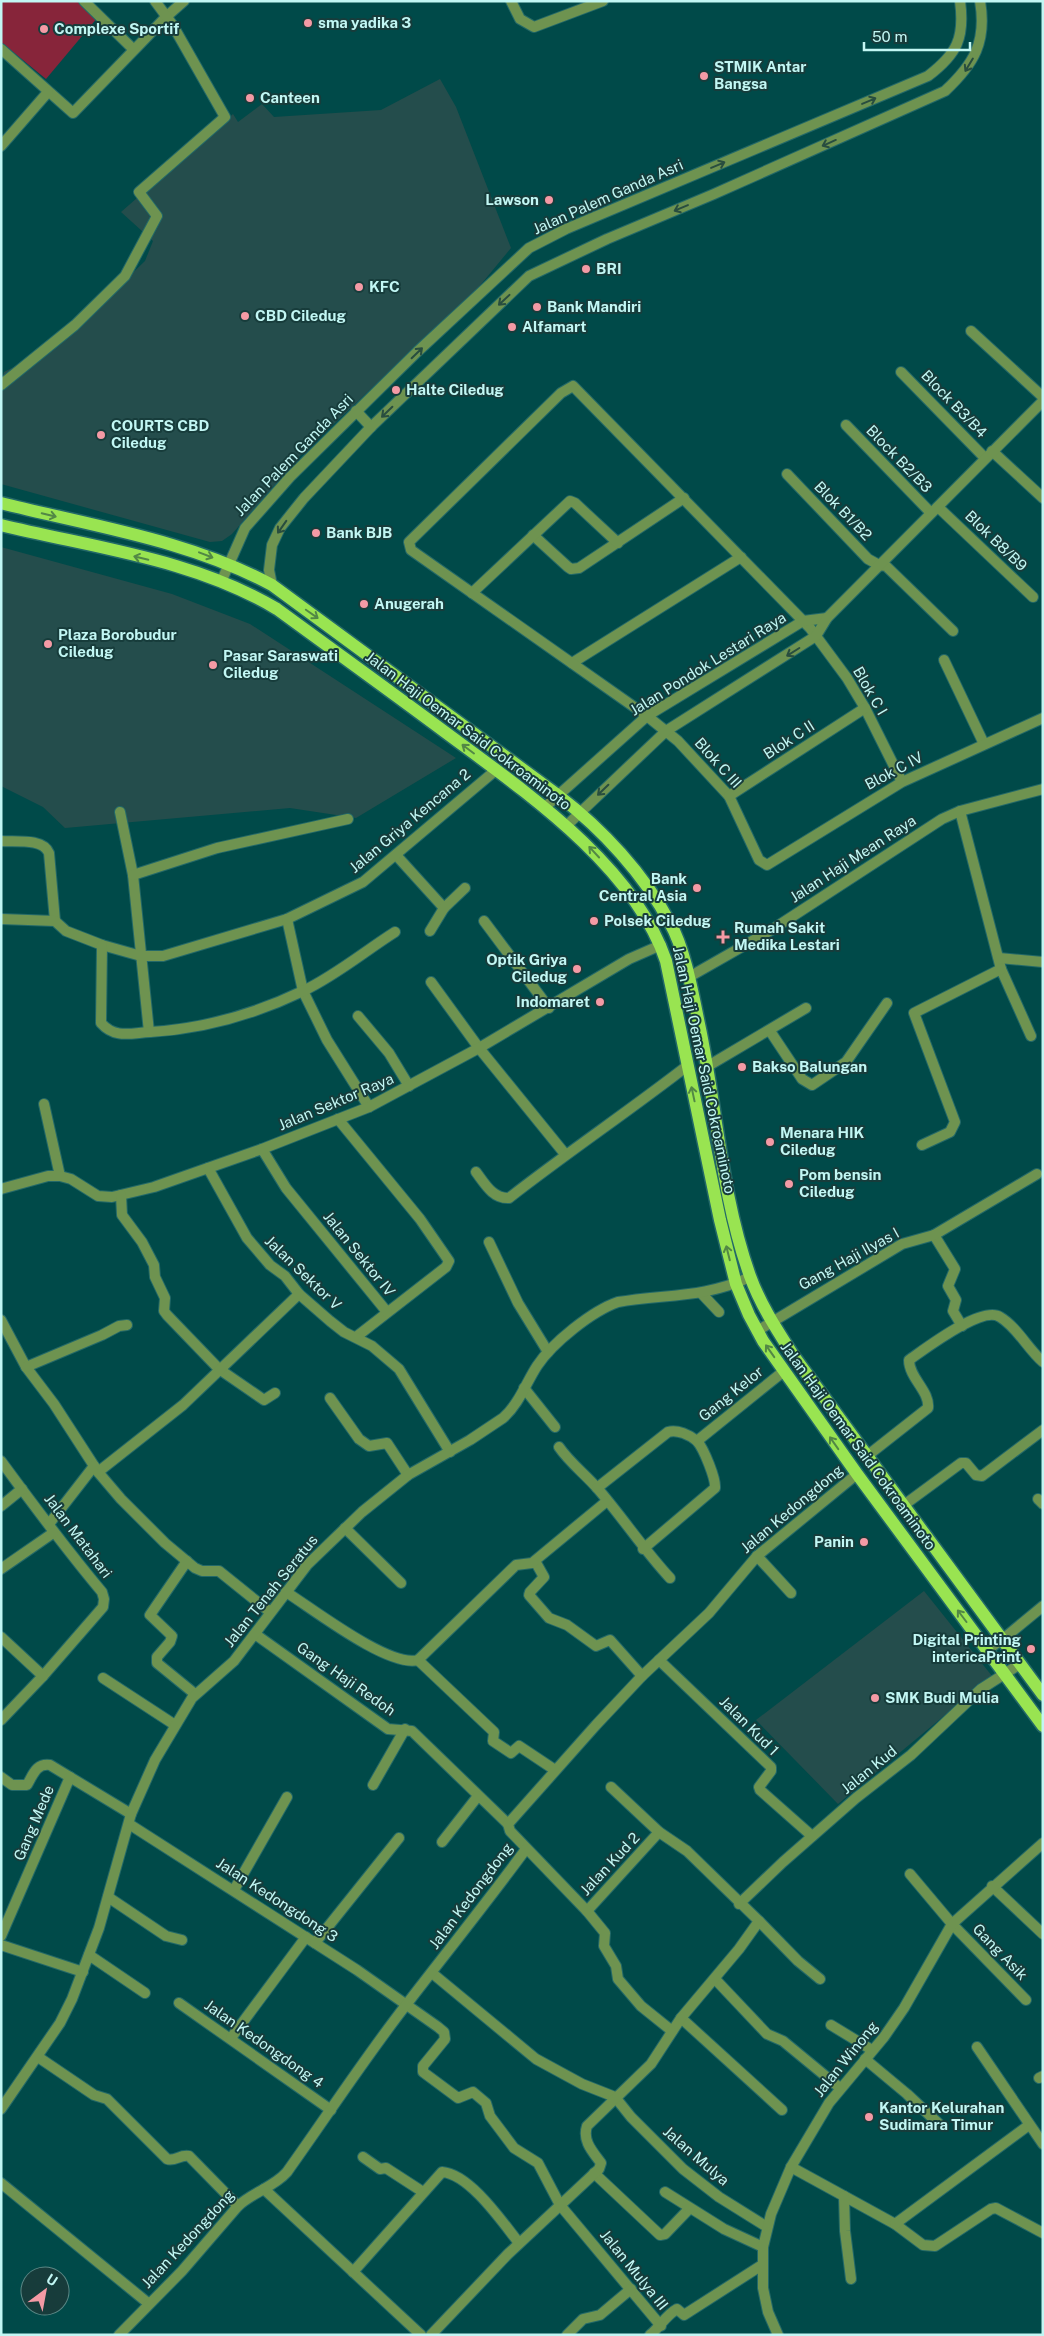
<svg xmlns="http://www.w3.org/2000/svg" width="1044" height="2336" font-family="'Public Sans',sans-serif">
<rect width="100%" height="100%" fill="#004a49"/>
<g fill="#244d4c">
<path d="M 440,79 L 456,107 L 511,248 L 478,288 L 300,456 L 232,534 L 222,541 L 210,542 L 1,484 L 1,382 L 4,372 L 60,343 L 145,261 L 153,241 L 121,212 L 233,114 L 238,122 L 262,104 L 274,117 L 381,110 Z"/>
<path d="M 1,547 L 172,594 L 250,624 L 456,758 L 356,818 L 290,808 L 65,828 L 43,807 L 1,786 Z"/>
<path d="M 924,1591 L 992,1676 L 838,1804 L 756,1720 Z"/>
</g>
<path fill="#87253a" d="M 1,1 L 80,1 L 98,17 L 46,79 L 1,42 Z"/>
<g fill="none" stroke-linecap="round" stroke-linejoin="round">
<defs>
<path id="pedestrian" d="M 84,1 L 130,46"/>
<g id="minor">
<path d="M 511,1 L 520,19 L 534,27 L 603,1"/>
<path d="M 1,49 L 73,113 L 167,16 L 184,1"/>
<path d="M 1,146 L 48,92"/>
<path d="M 971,331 L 1043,397"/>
<path d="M 901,372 L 985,458"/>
<path d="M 1,385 L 75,325 L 125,276 L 157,216 L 139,192 L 225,117 L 172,24 L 155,1"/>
<path d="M 846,425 L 931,513"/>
<path d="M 992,451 L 1043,498"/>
<path d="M 787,474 L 868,559 L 879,565 L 886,566 L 953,631"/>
<path d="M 938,507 L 1033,597"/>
<path d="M 533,535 L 568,567 L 571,569 L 579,568 L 684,498"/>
<path d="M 472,593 L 570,501 L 575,503 L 618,543"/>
<path d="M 944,660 L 984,744"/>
<path d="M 572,663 L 741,557"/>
<path d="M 902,782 L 865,708 L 847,678 L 810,628 L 573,386 L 561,393 L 409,542 L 411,550 L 647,716 L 678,741 L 729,796 L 759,860 L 767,865 L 902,782 L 1043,718"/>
<path d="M 729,796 L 865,708"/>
<path d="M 544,808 L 647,716 L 803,621 L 827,618"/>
<path d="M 960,811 L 1001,969 L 1031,1036"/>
<path d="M 120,812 L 133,875 L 149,1032"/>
<path d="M 566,826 L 666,731 L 816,636 L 827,618 L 1043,401"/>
<path d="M 1,841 C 16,842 43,838 49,853 L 55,921"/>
<path d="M 396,855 L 444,908"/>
<path d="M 133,875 L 217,848 L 348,819"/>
<path d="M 1,919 L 55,921 L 66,931 L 102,945 L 141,956 L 163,956 L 287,919 L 363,882 L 496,770"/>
<path d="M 287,919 L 303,991 L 327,1040 L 369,1107"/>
<path d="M 484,921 L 549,1008"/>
<path d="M 430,931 L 444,908 L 465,888"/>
<path d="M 102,945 L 101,1023 C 115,1039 131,1033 150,1032 C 202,1029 255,1014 303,991 C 335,976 365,951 395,932"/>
<path d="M 999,958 L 1043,962"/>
<path d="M 689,977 L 773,929 L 942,819 L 960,811 L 1043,789"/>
<path d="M 431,982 L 479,1048 L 565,1154"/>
<path d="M 358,1016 L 389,1053 L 409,1086"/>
<path d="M 770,1031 L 802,1079 L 812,1085 L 846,1062 L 887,1003"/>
<path d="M 708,1066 L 806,1008"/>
<path d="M 44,1104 L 60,1176"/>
<path d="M 338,1119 L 420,1219 L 449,1261 L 446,1267 L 356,1337"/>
<path d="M 922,1145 L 950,1132 L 955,1122 L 914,1013 L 1001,969"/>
<path d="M 262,1149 L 286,1188 L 387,1312"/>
<path d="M 208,1168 L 247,1238 L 270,1265 L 285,1276 L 299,1294 L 330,1321 L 344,1332 L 372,1346 L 399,1369 L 450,1452"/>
<path d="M 476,1172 C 485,1184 493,1199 509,1198 C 568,1152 629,1111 687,1066"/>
<path d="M 1,1189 L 48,1176 L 60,1176 L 71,1179 L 98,1196 L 112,1197 L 154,1187 L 262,1149 L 369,1107 L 479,1048 L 629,959 L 661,945"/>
<path d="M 121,1195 L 122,1215 L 142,1242 L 154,1265 L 155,1277 L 165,1298 L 164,1311 L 167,1315 L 219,1369 L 264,1400 L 275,1393"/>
<path d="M 934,1235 L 955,1269 L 948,1286 L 956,1300 L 953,1311 L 962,1326"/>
<path d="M 489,1242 L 518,1303 L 548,1352"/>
<path d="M 702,1294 L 719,1312"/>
<path d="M 1,1320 L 26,1367 L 54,1404 L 98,1472 L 121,1499 L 165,1543 L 195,1568 L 202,1571 L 219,1571 L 270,1612"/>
<path d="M 757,1331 L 902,1244 L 934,1235 L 1037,1174"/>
<path d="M 26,1367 L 102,1335 L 119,1326 L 127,1325"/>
<path d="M 524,1388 L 555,1427"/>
<path d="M 330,1398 L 359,1439 L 369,1446 L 387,1443 L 408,1475"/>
<path d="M 697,1441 L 784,1371"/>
<path d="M 559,1447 C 570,1463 585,1474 598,1489 C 623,1518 644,1550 670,1578"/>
<path d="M 867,1456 L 928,1408 C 930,1391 909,1378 909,1360 C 925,1349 982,1305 1000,1317 C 1017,1327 1028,1349 1043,1362"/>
<path d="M 1,1461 C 34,1506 66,1549 102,1592 L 104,1599 L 103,1607 L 43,1676 L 1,1720"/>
<path d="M 98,1472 L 183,1405 L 299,1294"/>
<path d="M 597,1488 L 668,1432 C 677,1429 690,1435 697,1441 C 704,1449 716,1479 715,1488 L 643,1549"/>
<path d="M 1038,1499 L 1043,1504"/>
<path d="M 904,1505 L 961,1463 L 966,1463 L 976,1475 L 982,1476 L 1043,1430"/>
<path d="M 1,1506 L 22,1489"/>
<path d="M 49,1524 L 94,1466"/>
<path d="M 345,1528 L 401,1583"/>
<path d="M 757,1556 L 791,1593"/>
<path d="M 187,1561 L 150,1615 L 172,1636 L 170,1642 L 157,1657 L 157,1663 L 195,1694"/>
<path d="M 535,1561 L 544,1577 L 530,1592 L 529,1595 L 549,1618 L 567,1625 L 596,1646 L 610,1640 L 642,1676"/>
<path d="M 1,1569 L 53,1533"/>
<path d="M 286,1592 C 313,1609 389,1668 418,1660 L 516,1565 L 532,1563 L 607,1501"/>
<path d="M 255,1634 L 388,1729 L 412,1731 L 508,1824"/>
<path d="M 1,1637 L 43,1676"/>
<path d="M 987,1650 L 1003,1639 L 1043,1606"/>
<path d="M 418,1660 L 494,1732 L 493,1741 L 511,1753 L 519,1746 L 555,1770"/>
<path d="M 659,1660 L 771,1767 L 771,1771 L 759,1787 L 760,1790 L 812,1836"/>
<path d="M 103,1678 L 175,1725"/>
<path d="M 1,1777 L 12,1785 L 27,1785 C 33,1775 36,1763 50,1765 L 131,1814"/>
<path d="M 373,1785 L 405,1729"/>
<path d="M 129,1824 L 357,1970 L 438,2027 L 444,2032 L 445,2039 L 423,2066 L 423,2072 L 458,2098 L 473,2092 L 486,2103 L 490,2116 L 514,2148 L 538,2163 L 560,2205 L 661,2326"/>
<path d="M 442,1842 L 478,1796"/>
<path d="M 910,1874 L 952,1924 L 1026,2000"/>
<path d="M 992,1886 L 1043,1934"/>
<path d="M 234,1890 L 287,1797"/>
<path d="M 108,1897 L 166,1936 L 182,1940"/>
<path d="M 739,1904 L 783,1862 L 856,1798 L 911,1755 L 981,1689 L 1020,1664"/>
<path d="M 587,1911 L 659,1832"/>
<path d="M 759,1921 L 798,1961 L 820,1979"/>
<path d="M 1,1936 L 70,1777"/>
<path d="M 315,1943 L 399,1838"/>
<path d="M 1,1945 L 83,1972"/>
<path d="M 89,1955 L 145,1993"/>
<path d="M 432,1973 L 536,2059 L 582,2084 L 615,2097 L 631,2117 L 683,2169 L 719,2197 L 767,2227"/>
<path d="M 715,1979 L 767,2034 L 783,2041 L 840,2088"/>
<path d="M 179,2003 L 331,2110"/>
<path d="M 681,2018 L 782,2110"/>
<path d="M 831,2025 L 872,2050"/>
<path d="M 672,2031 L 641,2006 L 618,1979 L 616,1966 L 604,1946 L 605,1933 L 587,1911 L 510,1831 L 508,1824 L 596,1725 L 642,1676 L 709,1613 L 757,1556 L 857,1474"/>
<path d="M 231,2038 L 306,1937"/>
<path d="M 977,2047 L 1043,2144"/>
<path d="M 38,2057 L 94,2095 L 107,2099 L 167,2159 C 175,2162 180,2154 189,2156 L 238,2206"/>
<path d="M 865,2059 L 907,2094 L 939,2124"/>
<path d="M 1039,2078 L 1043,2076"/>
<path d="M 1,2109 L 60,2023 L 72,1999 L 99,1928 L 131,1814 L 155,1760 L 192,1698 L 234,1661 L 307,1565 L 362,1512 L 408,1475 L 470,1440 L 503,1418 C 519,1404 526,1383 537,1366 C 552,1343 592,1311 618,1302 C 666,1294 705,1298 750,1277"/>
<path d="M 363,2157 L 380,2169 L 386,2168 L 423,2192"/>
<path d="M 791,2167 L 895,2224 L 923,2245 L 935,2246 L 991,2209 L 996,2208 L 1043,2233"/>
<path d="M 594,2173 L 660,2235 L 665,2234 L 689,2209"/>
<path d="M 1,2183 L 148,2303"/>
<path d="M 264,2189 L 421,2335"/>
<path d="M 665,2192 L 724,2229 L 763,2247"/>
<path d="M 844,2196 L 845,2231 L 851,2279"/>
<path d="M 895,2224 L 1029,2125"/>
<path d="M 353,2272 L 442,2172 C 470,2174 503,2223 519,2243"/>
<path d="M 119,2335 L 182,2271 L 238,2206 C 253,2192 274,2187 287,2172 C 327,2116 364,2059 406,2005 C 446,1953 487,1902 526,1849"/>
<path d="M 431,2335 L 508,2254 L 599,2169 L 601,2163 C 593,2152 582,2141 587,2126 L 651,2064 L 681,2018 L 739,1949 L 759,1921 L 687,1851 L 659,1832 L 611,1787"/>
<path d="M 567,2335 L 583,2319 L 600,2315 L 631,2289"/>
<path d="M 650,2335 C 660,2327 666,2315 677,2309 L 684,2315 L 762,2265"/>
<path d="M 778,2335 L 768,2312 L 763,2288 L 763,2247 L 771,2214 L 791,2167 L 829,2103 L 884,2037 L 904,2008 L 952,1924 L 1043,1843"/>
</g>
<g id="tertiary">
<path d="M 356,411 L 371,427"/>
<path d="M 222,580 L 245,528 L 290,477 L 417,352 L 529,248 L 566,229 L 928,76 C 957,54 965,38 960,1"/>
<path d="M 272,585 L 269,570 L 272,545 L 280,528 L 304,498 L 371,427 L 529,276 L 607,239 L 714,194 L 945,91 C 974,64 987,42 980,1"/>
</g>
<g id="primary">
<path d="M 1,503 C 92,526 189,540 272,585 L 559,796 C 602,829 644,874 670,923 C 685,949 693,995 699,1024 C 717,1108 721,1195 750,1276 C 760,1304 777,1330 793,1355 L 1043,1695"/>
<path d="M 1,525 C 95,548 194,559 277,609 C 333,650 390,691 445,732 C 523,790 634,865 666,961 L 720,1220 L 736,1284 L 749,1315 L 763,1341 L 857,1474 L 1043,1726"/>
</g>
</defs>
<use href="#pedestrian" stroke="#236968" stroke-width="12"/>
<use href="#minor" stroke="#236968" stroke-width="12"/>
<use href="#tertiary" stroke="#236968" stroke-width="12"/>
<use href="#primary" stroke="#236968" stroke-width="15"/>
<use href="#pedestrian" stroke="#6e9350" stroke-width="10"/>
<use href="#minor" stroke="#6e9350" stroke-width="10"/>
<use href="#tertiary" stroke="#6e9350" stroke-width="10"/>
<use href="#primary" stroke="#99e451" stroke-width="12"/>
</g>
<defs><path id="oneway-shaft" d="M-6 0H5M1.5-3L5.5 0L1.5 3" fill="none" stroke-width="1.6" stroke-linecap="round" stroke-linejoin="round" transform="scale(1.25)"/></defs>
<g stroke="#284d3f">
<use href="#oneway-shaft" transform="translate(969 65) rotate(121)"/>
<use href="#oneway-shaft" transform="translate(869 101) rotate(-23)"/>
<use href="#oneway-shaft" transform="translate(829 143) rotate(156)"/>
<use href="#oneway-shaft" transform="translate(718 165) rotate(-23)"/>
<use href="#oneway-shaft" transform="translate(681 208) rotate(157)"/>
<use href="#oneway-shaft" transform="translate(504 300) rotate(137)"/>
<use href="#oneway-shaft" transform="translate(417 353) rotate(-44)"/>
<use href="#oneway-shaft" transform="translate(387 412) rotate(136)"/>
<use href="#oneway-shaft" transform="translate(282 527) rotate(125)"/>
<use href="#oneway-shaft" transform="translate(793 652) rotate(148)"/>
<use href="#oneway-shaft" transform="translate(603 790) rotate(136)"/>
</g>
<g stroke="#528845">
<use href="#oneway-shaft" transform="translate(49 515) rotate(14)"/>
<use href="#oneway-shaft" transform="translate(206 555) rotate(21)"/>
<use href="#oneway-shaft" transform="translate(141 558) rotate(-167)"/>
<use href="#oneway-shaft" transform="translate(312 614) rotate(35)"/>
<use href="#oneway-shaft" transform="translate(468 749) rotate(-143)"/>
<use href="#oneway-shaft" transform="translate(594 852) rotate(-133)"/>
<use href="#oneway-shaft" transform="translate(693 1094) rotate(-102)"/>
<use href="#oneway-shaft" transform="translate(728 1253) rotate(-104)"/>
<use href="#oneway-shaft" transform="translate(770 1351) rotate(-125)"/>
<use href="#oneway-shaft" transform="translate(834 1443) rotate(-125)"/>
<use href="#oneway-shaft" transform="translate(962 1616) rotate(-127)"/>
</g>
<g fill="#f49aa5" stroke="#173c3b" stroke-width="2">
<circle cx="308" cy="23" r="5"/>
<circle cx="44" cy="29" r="5"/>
<circle cx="704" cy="76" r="5"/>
<circle cx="250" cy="98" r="5"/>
<circle cx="549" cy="200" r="5"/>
<circle cx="586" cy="269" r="5"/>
<circle cx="359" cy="287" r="5"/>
<circle cx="537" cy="307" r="5"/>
<circle cx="245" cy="316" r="5"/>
<circle cx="512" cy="327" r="5"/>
<circle cx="396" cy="390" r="5"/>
<circle cx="101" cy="435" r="5"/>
<circle cx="316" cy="533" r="5"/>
<circle cx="364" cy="604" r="5"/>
<circle cx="48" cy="644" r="5"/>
<circle cx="213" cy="665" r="5"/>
<circle cx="697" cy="888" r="5"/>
<circle cx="594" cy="921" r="5"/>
<path d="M720.5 929.5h5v5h5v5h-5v5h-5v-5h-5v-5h5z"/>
<circle cx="577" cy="969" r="5"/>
<circle cx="600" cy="1002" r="5"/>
<circle cx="742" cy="1067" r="5"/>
<circle cx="770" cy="1142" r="5"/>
<circle cx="789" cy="1184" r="5"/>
<circle cx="864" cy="1542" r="5"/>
<circle cx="1031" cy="1649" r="5"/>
<circle cx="875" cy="1698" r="5"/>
<circle cx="869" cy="2117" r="5"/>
</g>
<g text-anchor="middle" stroke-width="4" stroke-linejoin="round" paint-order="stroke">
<g font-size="15" font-weight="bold" fill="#c2f7f4" stroke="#173c3b" text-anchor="start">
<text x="318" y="28">sma yadika 3</text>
<text x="54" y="34">Complexe Sportif</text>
<text x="714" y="72">STMIK Antar<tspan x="714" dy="17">Bangsa</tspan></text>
<text x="260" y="103">Canteen</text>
<text x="539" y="205" text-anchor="end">Lawson</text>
<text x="596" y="274">BRI</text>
<text x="369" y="292">KFC</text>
<text x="547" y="312">Bank Mandiri</text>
<text x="255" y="321">CBD Ciledug</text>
<text x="522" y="332">Alfamart</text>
<text x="406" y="395">Halte Ciledug</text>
<text x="111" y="431">COURTS CBD<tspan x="111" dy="17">Ciledug</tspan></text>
<text x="326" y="538">Bank BJB</text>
<text x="374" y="609">Anugerah</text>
<text x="58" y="640">Plaza Borobudur<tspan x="58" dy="17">Ciledug</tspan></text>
<text x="223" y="661">Pasar Saraswati<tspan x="223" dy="17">Ciledug</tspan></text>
<text x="687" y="884" text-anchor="end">Bank<tspan x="687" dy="17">Central Asia</tspan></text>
<text x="604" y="926">Polsek Ciledug</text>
<text x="734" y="933">Rumah Sakit<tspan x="734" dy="17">Medika Lestari</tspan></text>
<text x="567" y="965" text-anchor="end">Optik Griya<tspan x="567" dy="17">Ciledug</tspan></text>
<text x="590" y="1007" text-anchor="end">Indomaret</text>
<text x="752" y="1072">Bakso Balungan</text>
<text x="780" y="1138">Menara HIK<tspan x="780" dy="17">Ciledug</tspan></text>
<text x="799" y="1180">Pom bensin<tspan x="799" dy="17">Ciledug</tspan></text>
<text x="854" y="1547" text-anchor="end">Panin</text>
<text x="1021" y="1645" text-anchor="end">Digital Printing<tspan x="1021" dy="17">intericaPrint</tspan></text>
<text x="885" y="1703">SMK Budi Mulia</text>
<text x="879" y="2113">Kantor Kelurahan<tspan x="879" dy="17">Sudimara Timur</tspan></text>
</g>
<g font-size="15" fill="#c2f7f4" stroke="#173c3b">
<text transform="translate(608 197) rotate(-24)" y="5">Jalan Palem Ganda Asri</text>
<text transform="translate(954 404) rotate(46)" y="5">Block B3/B4</text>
<text transform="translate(294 455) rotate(-46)" y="5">Jalan Palem Ganda Asri</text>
<text transform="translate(899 459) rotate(46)" y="5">Block B2/B3</text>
<text transform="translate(843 511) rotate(46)" y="5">Blok B1/B2</text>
<text transform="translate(996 541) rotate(44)" y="5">Blok B8/B9</text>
<text transform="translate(708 664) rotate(-32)" y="5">Jalan Pondok Lestari Raya</text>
<text transform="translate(870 691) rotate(60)" y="5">Blok C I</text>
<text transform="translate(468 731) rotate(37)" y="5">Jalan Haji Oemar Said Cokroaminoto</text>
<text transform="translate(789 740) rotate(-33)" y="5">Blok C II</text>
<text transform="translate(718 763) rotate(48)" y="5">Blok C III</text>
<text transform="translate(894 771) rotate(-28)" y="5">Blok C IV</text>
<text transform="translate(410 821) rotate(-40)" y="5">Jalan Griya Kencana 2</text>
<text transform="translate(853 859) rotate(-33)" y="5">Jalan Haji Mean Raya</text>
<text transform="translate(704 1070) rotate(78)" y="5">Jalan Haji Oemar Said Cokroaminoto</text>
<text transform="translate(336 1102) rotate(-23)" y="5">Jalan Sektor Raya</text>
<text transform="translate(359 1254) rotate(51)" y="5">Jalan Sektor IV</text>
<text transform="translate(849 1259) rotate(-29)" y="5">Gang Haji Ilyas I</text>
<text transform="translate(303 1273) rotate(44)" y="5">Jalan Sektor V</text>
<text transform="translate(731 1394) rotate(-39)" y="5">Gang Kelor</text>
<text transform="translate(858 1446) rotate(54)" y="5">Jalan Haji Oemar Said Cokroaminoto</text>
<text transform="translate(792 1509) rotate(-40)" y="5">Jalan Kedongdong</text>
<text transform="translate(78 1536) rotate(53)" y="5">Jalan Matahari</text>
<text transform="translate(271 1591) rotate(-51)" y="5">Jalan Tenah Seratus</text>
<text transform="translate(346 1679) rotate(35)" y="5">Gang Haji Redoh</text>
<text transform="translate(749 1726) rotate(45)" y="5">Jalan Kud 1</text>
<text transform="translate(869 1770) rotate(-39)" y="5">Jalan Kud</text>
<text transform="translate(34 1823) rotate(-67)" y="5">Gang Mede</text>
<text transform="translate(610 1864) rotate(-47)" y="5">Jalan Kud 2</text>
<text transform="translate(471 1896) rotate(-53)" y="5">Jalan Kedongdong</text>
<text transform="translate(277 1900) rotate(33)" y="5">Jalan Kedongdong 3</text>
<text transform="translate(1000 1952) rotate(46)" y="5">Gang Asik</text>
<text transform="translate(264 2044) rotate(35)" y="5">Jalan Kedongdong 4</text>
<text transform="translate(846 2059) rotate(-51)" y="5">Jalan Winong</text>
<text transform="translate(696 2156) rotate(41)" y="5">Jalan Mulya</text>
<text transform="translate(188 2239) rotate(-47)" y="5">Jalan Kedongdong</text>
<text transform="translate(634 2270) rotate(51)" y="5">Jalan Mulya III</text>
</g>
</g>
<rect width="1044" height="2336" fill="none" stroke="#c2f7f4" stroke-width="5"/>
<g transform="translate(45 2291) rotate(32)"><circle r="24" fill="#173c3b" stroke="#5b8785"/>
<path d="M0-4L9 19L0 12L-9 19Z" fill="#f49aa5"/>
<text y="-8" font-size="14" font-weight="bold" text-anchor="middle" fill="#c2f7f4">U</text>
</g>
<path d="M864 42v8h106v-8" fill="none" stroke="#c2f7f4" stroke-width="2.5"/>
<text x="872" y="42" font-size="15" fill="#c2f7f4" stroke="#173c3b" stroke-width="4" paint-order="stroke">50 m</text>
</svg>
